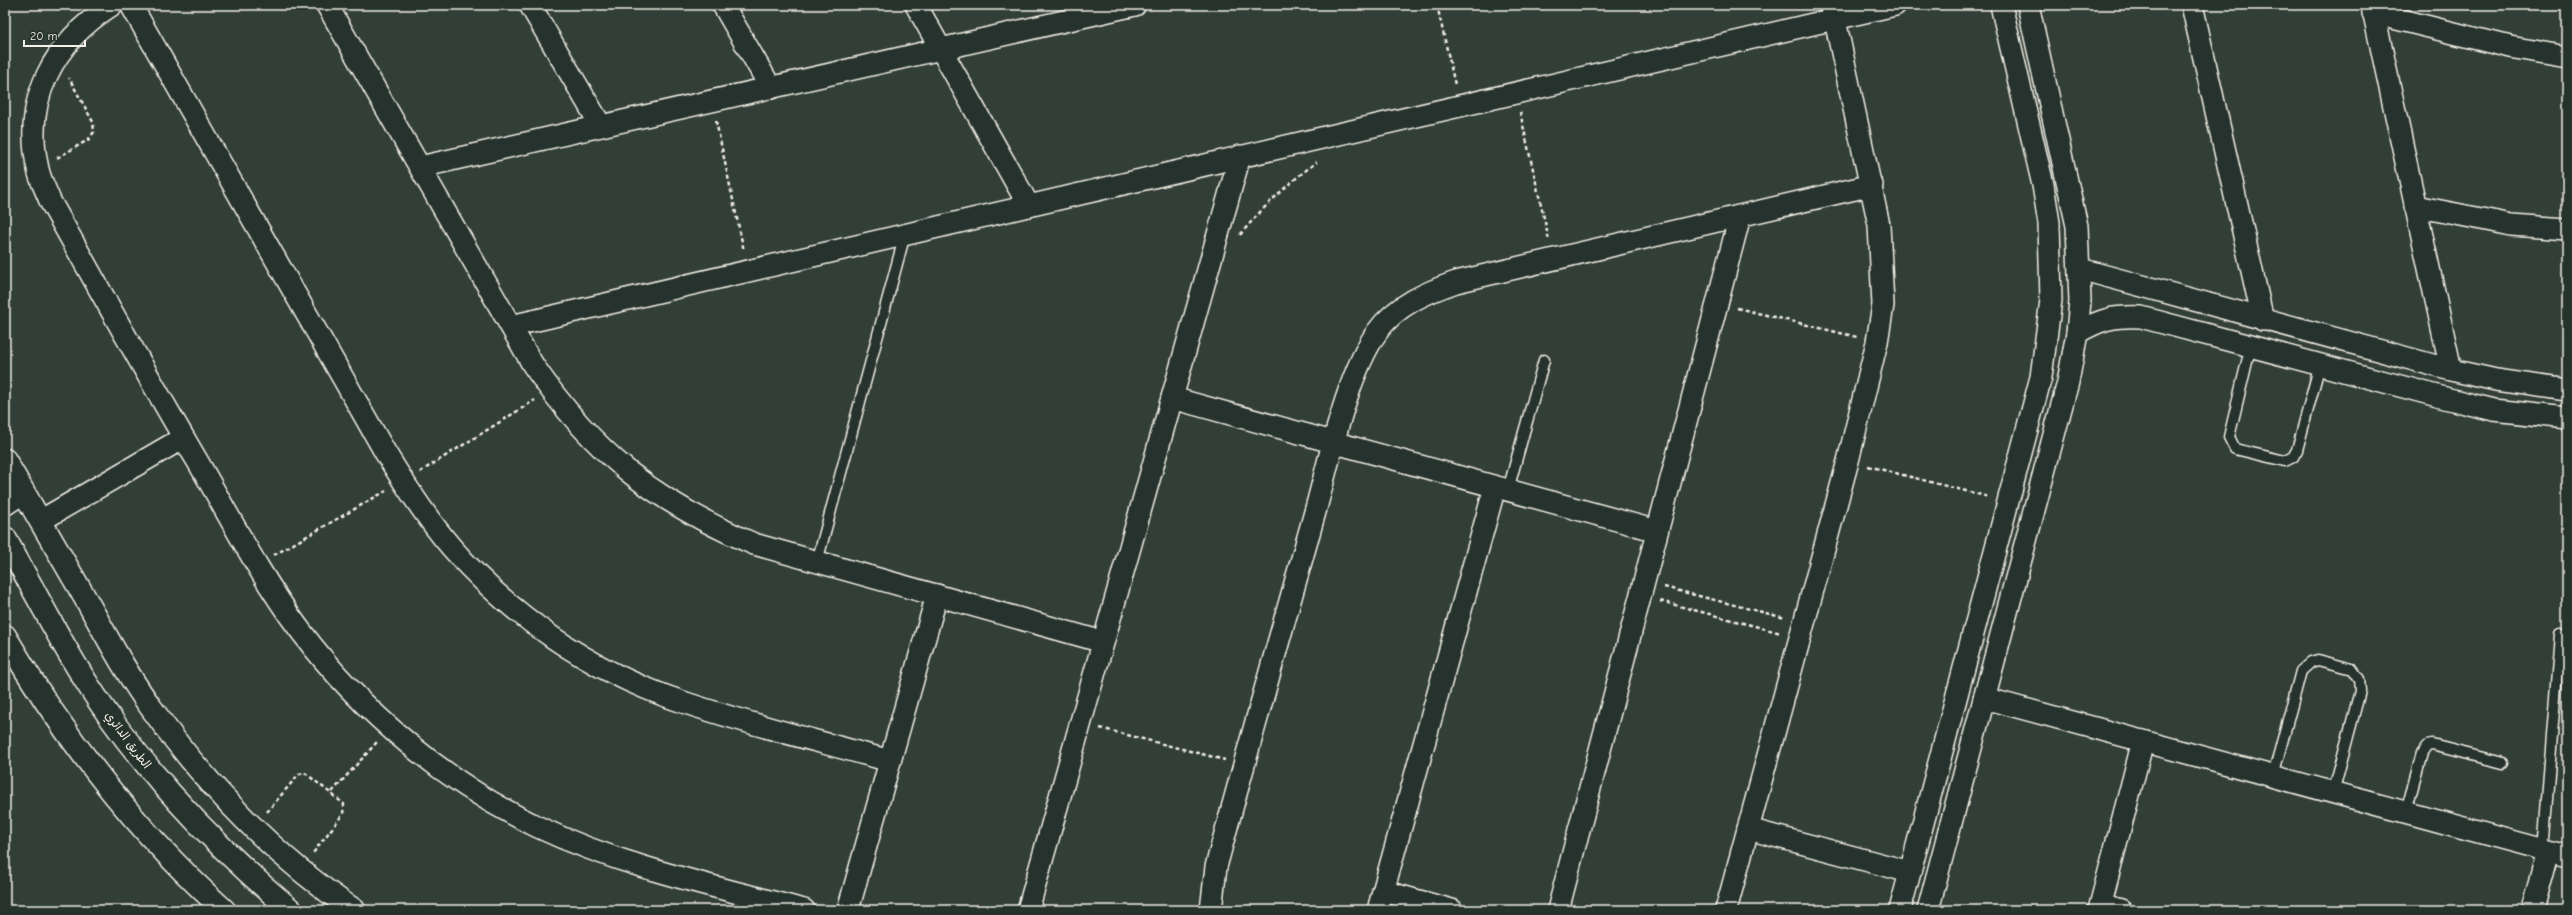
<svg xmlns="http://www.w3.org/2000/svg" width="2572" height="915" font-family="'Comic Neue','Playpen Sans Arabic',sans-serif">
<rect width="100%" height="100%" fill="#323e38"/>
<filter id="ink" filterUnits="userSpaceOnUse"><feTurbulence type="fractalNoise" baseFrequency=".025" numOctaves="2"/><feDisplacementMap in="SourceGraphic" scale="8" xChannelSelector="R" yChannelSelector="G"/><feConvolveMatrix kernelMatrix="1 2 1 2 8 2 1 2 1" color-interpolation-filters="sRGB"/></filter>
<g filter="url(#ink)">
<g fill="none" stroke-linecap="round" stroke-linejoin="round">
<defs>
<g id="service">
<path d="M 2251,345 L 2229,437 L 2235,449 L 2285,461 L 2293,457 L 2297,450 L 2320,364"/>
<path d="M 1508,490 L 1544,360"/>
<path d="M 817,562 L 905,234"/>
<path d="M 2273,776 L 2301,671 L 2311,662 L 2318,660 L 2352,669 L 2359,679 L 2360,691 L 2333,793"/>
<path d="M 2406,812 L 2422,753 L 2427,746 L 2432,745 L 2503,763"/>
<path d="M 2543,850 L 2560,634"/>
</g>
<g id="minor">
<path d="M 112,5 C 54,42 22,99 38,169 C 40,180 46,190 50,201 C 99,288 147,376 198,462 C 231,519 261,578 300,630 C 361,712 446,783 538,827 C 623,867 714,886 804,910"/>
<path d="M 131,5 L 385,452 C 405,485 427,519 452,548 C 511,616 591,671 677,700 C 746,724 819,741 890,761"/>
<path d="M 327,5 L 533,365 C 594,454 655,502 754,544 L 1103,642"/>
<path d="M 530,5 L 601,126"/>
<path d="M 723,5 L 771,88"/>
<path d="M 916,5 L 1029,206"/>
<path d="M 2192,5 L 2263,320"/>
<path d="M 2372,5 L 2451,370"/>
<path d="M 2373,13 L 2510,47 L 2567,57"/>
<path d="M 420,167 L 1135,5"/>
<path d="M 2415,206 L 2512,225 L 2567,229"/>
<path d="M 2080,269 L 2451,370 L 2496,380 L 2567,390"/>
<path d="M 511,326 L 1895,5"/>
<path d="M 2077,333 C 2101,319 2113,316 2141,317 L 2445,398 L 2494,410 L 2567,418"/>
<path d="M 1172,398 L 1657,531"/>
<path d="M 40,521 L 183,438"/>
<path d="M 1984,698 L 2567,856"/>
<path d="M 1748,829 L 1910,872"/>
<path d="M 1383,891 L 1452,910"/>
<path d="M 2101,904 L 2121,910"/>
<path d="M 848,910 L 937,595"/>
<path d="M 1028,910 L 1240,156"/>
<path d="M 1211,910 L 1216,867 C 1248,748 1282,630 1315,512 C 1330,458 1346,377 1377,332 C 1396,305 1427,292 1456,282 L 1872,185"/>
<path d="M 1378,910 L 1495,487"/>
<path d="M 1558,910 L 1740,216"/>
<path d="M 1726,910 L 1848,461 L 1877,342 L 1883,305 L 1879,225 L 1832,6"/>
<path d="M 1900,910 L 2041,377 L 2051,300 L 2049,223 L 2043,185 L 2001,5"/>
<path d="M 1928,910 L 2068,382 L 2077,333 L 2080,301 L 2077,226 L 2028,5"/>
<path d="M 2099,910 L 2143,741"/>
<path d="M 2532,910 L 2548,851"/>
</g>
<path id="tertiary" d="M 5,460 C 33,508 60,555 88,603 C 108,639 128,676 152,709 C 206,785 276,858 354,910"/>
<g id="secondary">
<path d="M 5,504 L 23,492"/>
<path d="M 5,538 C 38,597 69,660 109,716 C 161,789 222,852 291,910"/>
<path d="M 5,636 C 65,739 135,830 224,910"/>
</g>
</defs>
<use href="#service" stroke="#f4f1e8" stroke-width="13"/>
<use href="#minor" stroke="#f4f1e8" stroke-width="24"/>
<use href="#tertiary" stroke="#f4f1e8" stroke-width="25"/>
<use href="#secondary" stroke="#f4f1e8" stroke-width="25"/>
<g stroke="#f4f1e8" stroke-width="2.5" stroke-dasharray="4 3" stroke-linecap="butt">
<path d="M 1437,5 L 1455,85"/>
<path d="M 1520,112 L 1549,240"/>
<path d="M 716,121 L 744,251"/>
<path d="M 57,158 L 88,140 L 94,132 L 93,122 L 69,78"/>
<path d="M 1240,235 C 1263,207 1288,183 1317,162"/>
<path d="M 1737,308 L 1857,337"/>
<path d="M 1868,466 L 1989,497"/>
<path d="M 420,472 L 535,400"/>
<path d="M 274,555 L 386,491"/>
<path d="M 1664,587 L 1785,618"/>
<path d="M 1660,601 L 1781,633"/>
<path d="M 1100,728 L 1225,760"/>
<path d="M 332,792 L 377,742"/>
<path d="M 267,812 L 298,775 L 304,772 L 344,804 L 343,814 L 313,853"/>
</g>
<use href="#service" stroke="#26332d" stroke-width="10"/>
<use href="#minor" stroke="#26332d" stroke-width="21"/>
<use href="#tertiary" stroke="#26332d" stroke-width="22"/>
<use href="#secondary" stroke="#26332d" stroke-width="22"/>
</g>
</g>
<g text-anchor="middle" stroke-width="4" stroke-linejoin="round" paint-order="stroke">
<g font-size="12" fill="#f4f1e8" stroke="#26332d">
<text transform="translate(128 740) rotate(53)" y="4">الطريق الدائري</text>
</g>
</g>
<rect width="2572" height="915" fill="none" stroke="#26332d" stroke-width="20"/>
<rect x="10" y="10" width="2552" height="895" fill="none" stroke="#f4f1e8" stroke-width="1.5" filter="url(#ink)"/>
<path d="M24 40v6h61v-6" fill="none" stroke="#f4f1e8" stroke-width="2"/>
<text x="30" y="40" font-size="12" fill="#f4f1e8" stroke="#26332d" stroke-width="3" paint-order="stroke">20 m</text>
</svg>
